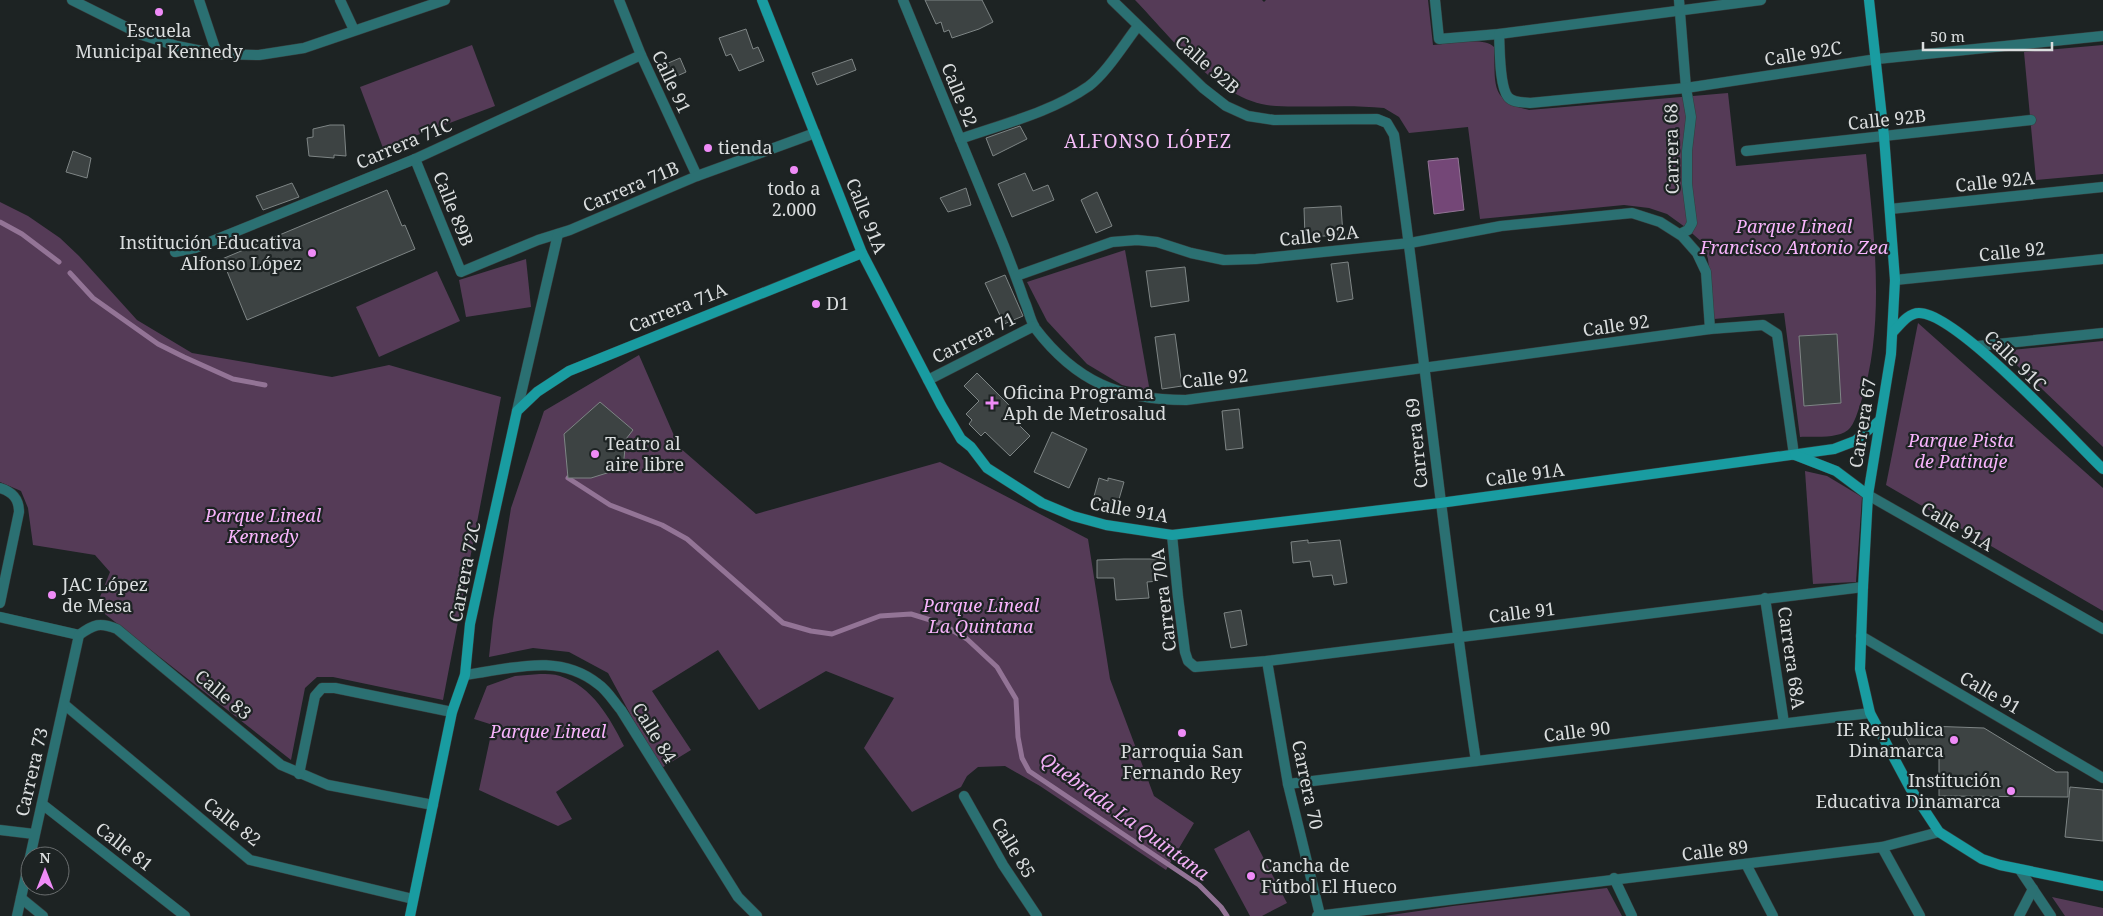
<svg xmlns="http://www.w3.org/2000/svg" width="2103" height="916" font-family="'Noto Serif',serif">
<rect width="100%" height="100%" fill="#1d2323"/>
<g fill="#553b57">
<path d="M 1135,0 L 1262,0 L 1264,2 L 1266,0 L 1428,0 L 1433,45 C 1448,44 1484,36 1494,47 C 1496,82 1488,101 1529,110 L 1728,93 L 1736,166 L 1866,154 C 1874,233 1886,325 1861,402 C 1858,410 1855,424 1848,430 C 1837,439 1814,436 1800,437 L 1784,313 L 1714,319 L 1708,259 L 1703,243 L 1685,227 L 1667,214 L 1649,208 L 1624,205 L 1480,219 L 1468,127 L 1409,133 L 1399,117 L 1384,108 C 1348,104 1312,108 1276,106 C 1219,103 1172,38 1135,0 Z"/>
<path d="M 472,45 L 495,106 L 383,148 L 360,87 Z"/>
<path d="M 2103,45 L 2103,174 L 2036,180 L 2024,52 Z"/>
<path d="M 0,202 L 28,216 L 60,238 L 79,256 L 137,320 L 192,353 L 332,377 L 389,365 L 501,397 L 443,700 L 333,677 L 317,677 L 305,688 L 291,760 L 96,607 L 110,572 L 95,555 L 33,545 L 28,508 L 21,491 L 0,482 Z"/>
<path d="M 1125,250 L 1150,392 L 1122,385 L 1087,364 L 1047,321 L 1027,282 Z"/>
<path d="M 526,259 L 531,307 L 466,317 L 459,280 Z"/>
<path d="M 437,271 L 460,321 L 379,357 L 356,307 Z"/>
<path d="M 1918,323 L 2103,488 L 2103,611 L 1886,485 Z"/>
<path d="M 2103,341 L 2103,447 L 2002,351 Z"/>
<path d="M 639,355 L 679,447 L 756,514 L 940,462 L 1088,539 L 1110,679 L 1154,796 L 1194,823 L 1166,870 L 1040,786 L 1005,766 L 978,767 L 967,776 L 961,787 L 912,812 L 864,748 L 894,698 L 826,671 L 759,710 L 718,650 L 652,691 L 691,750 L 660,769 L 608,673 L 569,652 L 533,648 L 489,657 L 493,620 L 511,508 L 544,411 Z"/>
<path d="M 1805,471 L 1827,476 L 1862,497 L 1856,582 L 1813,584 Z"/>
<path d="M 540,674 C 546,674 554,674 560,676 C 592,686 610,718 624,746 L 556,792 L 572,819 L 558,826 L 479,790 L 493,725 L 474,719 L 487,686 L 515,676 Z"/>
<path d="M 1249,830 L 1287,903 L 1262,916 L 1250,916 L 1214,849 Z"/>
<path d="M 1607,888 L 1622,916 L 1384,916 L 1453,906 Z"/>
<path d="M 2052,897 L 2103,908 L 2103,916 L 2065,916 Z"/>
</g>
<path fill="#744777" stroke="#937496" d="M 1458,158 L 1464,210 L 1434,214 L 1428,161 Z"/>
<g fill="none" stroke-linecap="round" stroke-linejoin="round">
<g stroke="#937496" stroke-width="5">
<path d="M 0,222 L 22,234 L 59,262"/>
<path d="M 70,273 L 93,298 L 158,344 L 184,357 L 233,379 L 265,385"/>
<path d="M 568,478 L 610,505 L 662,525 L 687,539 L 783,623 L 811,631 L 832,634 L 880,616 L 911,614 L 940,623 L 967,639 L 997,667 L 1016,699 L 1018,737 L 1022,758 L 1029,771 L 1199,885 L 1221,907 L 1227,916"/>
</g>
</g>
<g fill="#3d4343" stroke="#7e8585">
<path d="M 925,0 L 982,0 L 993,22 L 979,29 L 952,38 L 949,30 L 944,32 L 941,22 L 936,24 Z"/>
<path d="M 746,29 L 753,49 L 758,47 L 764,61 L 739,71 L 731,54 L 726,56 L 719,38 Z"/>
<path d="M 680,58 L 686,72 L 666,81 L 659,67 Z"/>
<path d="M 852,59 L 856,70 L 817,85 L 812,73 Z"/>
<path d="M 330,125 L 344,125 L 346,156 L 334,155 L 334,158 L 309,156 L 307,138 L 313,137 L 313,129 Z"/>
<path d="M 1020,126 L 1027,139 L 993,156 L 986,138 Z"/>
<path d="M 73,151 L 91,158 L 87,178 L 66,172 Z"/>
<path d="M 1025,173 L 1033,191 L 1048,185 L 1054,200 L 1012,217 L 998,184 Z"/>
<path d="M 292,183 L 299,197 L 263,210 L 256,196 Z"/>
<path d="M 966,188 L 971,205 L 948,212 L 940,198 Z"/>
<path d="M 387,190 L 402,226 L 405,225 L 415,249 L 247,320 L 222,259 Z"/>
<path d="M 1097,192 L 1112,226 L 1096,233 L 1081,200 Z"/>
<path d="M 1341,206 L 1343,235 L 1305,237 L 1304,208 Z"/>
<path d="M 1348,262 L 1353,299 L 1337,302 L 1331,264 Z"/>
<path d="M 1185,267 L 1189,301 L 1151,307 L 1146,271 Z"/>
<path d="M 1005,275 L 1023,316 L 1004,324 L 985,283 Z"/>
<path d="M 1175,334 L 1182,386 L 1162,389 L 1155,337 Z"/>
<path d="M 1837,334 L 1841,403 L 1804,406 L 1799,336 Z"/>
<path d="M 977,373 L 1010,406 L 1005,411 L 1030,436 L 1010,456 L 985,432 L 981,436 L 969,424 L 972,420 L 966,414 L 979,401 L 964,386 Z"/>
<path d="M 600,402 L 633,430 L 626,439 L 623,468 L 591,478 L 568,478 L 564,434 Z"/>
<path d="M 1239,409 L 1243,448 L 1226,450 L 1222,411 Z"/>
<path d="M 1052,432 L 1087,449 L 1069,488 L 1034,472 Z"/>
<path d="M 1099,478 L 1108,481 L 1108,478 L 1124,482 L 1117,506 L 1093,500 Z"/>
<path d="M 1308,540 L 1308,543 L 1340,540 L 1347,583 L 1334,585 L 1332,575 L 1313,577 L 1310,561 L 1293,563 L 1291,542 Z"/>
<path d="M 1124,559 L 1158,559 L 1159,581 L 1147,582 L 1149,598 L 1116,600 L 1114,578 L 1097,578 L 1097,560 Z"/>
<path d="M 1241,610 L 1247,645 L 1231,648 L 1224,613 Z"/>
<path d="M 1899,725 L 1984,728 L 2056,772 L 2068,772 L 2068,797 L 1939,796 L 1939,754 L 1915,754 Z"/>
<path d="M 2070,787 L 2103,790 L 2103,841 L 2065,837 Z"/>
</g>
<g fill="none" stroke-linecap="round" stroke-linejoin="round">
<defs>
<g id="street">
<path d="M 72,0 L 142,35 L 177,46 L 217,54 L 259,55 L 304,48 L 445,0"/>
<path d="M 199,0 L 217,54"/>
<path d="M 340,0 L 354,30"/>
<path d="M 619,0 L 641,55 L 697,176"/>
<path d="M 903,0 C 937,82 970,164 1004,246 C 1011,264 1018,282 1024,300 C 1028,308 1030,320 1035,328 C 1076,382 1120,400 1186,400 L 1710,329 L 1763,325 L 1777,334 L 1794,455"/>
<path d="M 1112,0 L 1203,88 L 1226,106 L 1248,116 L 1274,120 L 1377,119 L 1387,123 L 1394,135 C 1424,343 1444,553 1476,761"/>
<path d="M 1435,0 L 1439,39 L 1499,34 L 1761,0"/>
<path d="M 1679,0 L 1686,88 L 1691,117 L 1687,151 L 1687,184 L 1692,223 L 1688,230 L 1682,233"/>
<path d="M 1499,34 C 1500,48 1499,86 1508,97 C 1513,103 1523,102 1530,103 L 1686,88 L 1877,59 L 2103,36"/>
<path d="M 960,139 C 1003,124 1052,112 1089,86 C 1107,72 1124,44 1138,26"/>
<path d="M 1746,151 L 2031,120"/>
<path d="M 415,159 L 461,272 L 538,240 L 570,230 L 697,176 L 815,133"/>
<path d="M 1890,209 L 2103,187"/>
<path d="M 175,252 L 195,248 L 415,159 L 641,55"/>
<path d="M 1016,276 L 1112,242 L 1137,240 L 1157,242 L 1191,253 L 1224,260 L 1256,259 L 1410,243 L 1501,226 L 1632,213 L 1660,222 L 1682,236 L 1697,253 L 1706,272 L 1710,329"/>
<path d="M 1895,280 L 2103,259"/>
<path d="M 1978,346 L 2103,333"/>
<path d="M 928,380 L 1034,326"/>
<path d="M 517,411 L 558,234"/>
<path d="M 0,488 C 13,492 19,499 19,512 L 0,603"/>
<path d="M 1868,495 L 2103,629"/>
<path d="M 1172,535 L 1178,597 L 1185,652 L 1188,661 L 1195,667 L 1267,661 L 1863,587"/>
<path d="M 1765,598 L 1784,723"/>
<path d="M 0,617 L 79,635"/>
<path d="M 79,635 C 94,624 100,622 117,629 L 281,765 L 328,785 L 433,805"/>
<path d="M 1861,636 L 2103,778"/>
<path d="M 1267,661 L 1288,784 L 1320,915"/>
<path d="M 465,675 C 511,669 558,652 598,684 C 607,690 614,702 621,710 L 738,897 L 757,916"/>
<path d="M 65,705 L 250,860 L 413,899"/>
<path d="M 299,774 L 315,696 L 322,688 L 335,688 L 452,712"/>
<path d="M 1288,784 L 1870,713"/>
<path d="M 964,796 L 1003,865 L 1037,916"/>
<path d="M 42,804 L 185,916"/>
<path d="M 0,830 L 34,834"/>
<path d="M 1882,847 L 1920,916"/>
<path d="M 1746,864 L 1773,916"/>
<path d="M 2020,870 L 2051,916"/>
<path d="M 1614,878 L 1632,916"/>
<path d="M 21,898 L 43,916"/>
<path d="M 17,916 L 79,635"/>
<path d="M 1317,916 L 1882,847 L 1939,832"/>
<path d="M 2019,916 L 2033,889"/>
</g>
<g id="secondary">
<path d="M 762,0 L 862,253 L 941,405 L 961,439 L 971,447 L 987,468 L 1042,503 L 1073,516 L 1106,525 L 1172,535 L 1440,503 L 1834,449 L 1855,441 L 1879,421"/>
<path d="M 1869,0 L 1884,136 L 1895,280 L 1891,354 L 1868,495 L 1863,587 L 1860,669 L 1870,713 L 1910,788 L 1939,832 L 1982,859 L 2000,865 L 2103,886"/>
<path d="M 1893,332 C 1900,325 1908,313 1919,313 C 1957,313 2071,438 2103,469"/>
<path d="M 1795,455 L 1836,471 L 1868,495"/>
<path d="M 410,916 L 452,712 L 465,675 L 470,624 L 517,411 L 537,392 L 569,371 L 862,253"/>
</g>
</defs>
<use href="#street" stroke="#373d3d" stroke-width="11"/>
<use href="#secondary" stroke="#373d3d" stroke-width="11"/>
<use href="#street" stroke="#2b7072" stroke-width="10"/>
<use href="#secondary" stroke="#199ca1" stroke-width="10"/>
</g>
<g fill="#ef8bf7" stroke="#1d2323" stroke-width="2">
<circle cx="159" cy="12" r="5"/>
<circle cx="708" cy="148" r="5"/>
<circle cx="794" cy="170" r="5"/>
<circle cx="312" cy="253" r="5"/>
<circle cx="816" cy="304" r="5"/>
<path d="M989.5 395.5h5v5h5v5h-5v5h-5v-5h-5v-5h5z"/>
<circle cx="595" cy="454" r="5"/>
<circle cx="52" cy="595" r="5"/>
<circle cx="1182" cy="733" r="5"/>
<circle cx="1954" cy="740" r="5"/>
<circle cx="2011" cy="791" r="5"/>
<circle cx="1251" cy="876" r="5"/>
</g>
<g text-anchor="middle" stroke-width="4.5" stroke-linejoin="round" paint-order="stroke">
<g font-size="18" fill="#daddde" stroke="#1d2323" text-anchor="start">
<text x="159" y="37" text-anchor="middle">Escuela<tspan x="159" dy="21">Municipal Kennedy</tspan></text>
<text x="718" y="154">tienda</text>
<text x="794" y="195" text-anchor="middle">todo a<tspan x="794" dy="21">2.000</tspan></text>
<text x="302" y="249" text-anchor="end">Institución Educativa<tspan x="302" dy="21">Alfonso López</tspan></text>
<text x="826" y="310">D1</text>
<text x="1003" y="399">Oficina Programa<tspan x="1003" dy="21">Aph de Metrosalud</tspan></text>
<text x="605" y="450">Teatro al<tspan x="605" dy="21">aire libre</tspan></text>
<text x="62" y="591">JAC López<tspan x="62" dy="21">de Mesa</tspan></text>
<text x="1944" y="736" text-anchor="end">IE Republica<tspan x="1944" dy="21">Dinamarca</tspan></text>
<text x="1182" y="758" text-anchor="middle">Parroquia San<tspan x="1182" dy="21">Fernando Rey</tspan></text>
<text x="2001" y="787" text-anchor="end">Institución<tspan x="2001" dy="21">Educativa Dinamarca</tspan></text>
<text x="1261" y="872">Cancha de<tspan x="1261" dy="21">Fútbol El Hueco</tspan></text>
</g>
<g font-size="18" fill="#daddde" stroke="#1d2323">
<text transform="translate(1803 54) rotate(-9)" y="6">Calle 92C</text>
<text transform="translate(1207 65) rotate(41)" y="6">Calle 92B</text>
<text transform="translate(671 82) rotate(65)" y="6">Calle 91</text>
<text transform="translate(959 95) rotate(68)" y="6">Calle 92</text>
<text transform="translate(1887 120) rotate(-6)" y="6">Calle 92B</text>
<text transform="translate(404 144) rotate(-23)" y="6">Carrera 71C</text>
<text transform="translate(1672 149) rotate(-91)" y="6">Carrera 68</text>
<text transform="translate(1995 182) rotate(-6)" y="6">Calle 92A</text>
<text transform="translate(631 187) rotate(-23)" y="6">Carrera 71B</text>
<text transform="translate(453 209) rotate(68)" y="6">Calle 89B</text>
<text transform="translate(866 216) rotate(68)" y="6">Calle 91A</text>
<text transform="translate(1319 236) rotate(-6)" y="6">Calle 92A</text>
<text transform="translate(2012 252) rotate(-6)" y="6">Calle 92</text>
<text transform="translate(678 308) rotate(-22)" y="6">Carrera 71A</text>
<text transform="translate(1616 326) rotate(-8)" y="6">Calle 92</text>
<text transform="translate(974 338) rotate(-27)" y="6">Carrera 71</text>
<text transform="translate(2015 361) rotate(44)" y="6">Calle 91C</text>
<text transform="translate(1215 379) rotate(-6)" y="6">Calle 92</text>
<text transform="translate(1863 423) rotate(-81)" y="6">Carrera 67</text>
<text transform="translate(1417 443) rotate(-96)" y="6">Carrera 69</text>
<text transform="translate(1525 475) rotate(-8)" y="6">Calle 91A</text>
<text transform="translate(1129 510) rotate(10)" y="6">Calle 91A</text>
<text transform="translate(1957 527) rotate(30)" y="6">Calle 91A</text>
<text transform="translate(465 572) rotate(-79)" y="6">Carrera 72C</text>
<text transform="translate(1164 600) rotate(-97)" y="6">Carrera 70A</text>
<text transform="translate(1522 613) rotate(-7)" y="6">Calle 91</text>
<text transform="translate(1791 658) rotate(82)" y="6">Carrera 68A</text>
<text transform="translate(1990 693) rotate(30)" y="6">Calle 91</text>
<text transform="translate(223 695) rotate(40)" y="6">Calle 83</text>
<text transform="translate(1577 732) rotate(-7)" y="6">Calle 90</text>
<text transform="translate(654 733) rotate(58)" y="6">Calle 84</text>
<text transform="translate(32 772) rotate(-77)" y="6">Carrera 73</text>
<text transform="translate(1307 785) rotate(78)" y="6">Carrera 70</text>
<text transform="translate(232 822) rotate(38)" y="6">Calle 82</text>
<text transform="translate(124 847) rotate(38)" y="6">Calle 81</text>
<text transform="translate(1013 848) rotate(59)" y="6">Calle 85</text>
<text transform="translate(1715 851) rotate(-7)" y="6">Calle 89</text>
</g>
<g font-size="18" font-style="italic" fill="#f8b4fc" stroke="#1d2323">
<text x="1794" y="233">Parque Lineal<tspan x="1794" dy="21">Francisco Antonio Zea</tspan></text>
<text x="1961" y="447">Parque Pista<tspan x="1961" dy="21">de Patinaje</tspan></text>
<text x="263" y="522">Parque Lineal<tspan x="263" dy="21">Kennedy</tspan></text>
<text x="981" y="612">Parque Lineal<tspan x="981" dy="21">La Quintana</tspan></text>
<text x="548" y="738">Parque Lineal</text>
</g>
<g font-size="19" letter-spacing="1" fill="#f4bcf7" stroke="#1d2323">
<text x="1148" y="148">ALFONSO LÓPEZ</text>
</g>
<g font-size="19" font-style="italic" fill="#f2aff6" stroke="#1d2323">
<text transform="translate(1125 816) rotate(36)" y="7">Quebrada La Quintana</text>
</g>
</g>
<g transform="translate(45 871)"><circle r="24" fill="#1d2323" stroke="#696d6e"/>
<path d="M0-4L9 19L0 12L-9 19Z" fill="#ef8bf7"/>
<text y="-8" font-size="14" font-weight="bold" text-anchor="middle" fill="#daddde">N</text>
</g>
<path d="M1923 42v8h129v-8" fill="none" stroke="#daddde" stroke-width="2.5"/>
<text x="1930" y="42" font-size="15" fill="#daddde" stroke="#1d2323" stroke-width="4" paint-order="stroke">50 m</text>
</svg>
